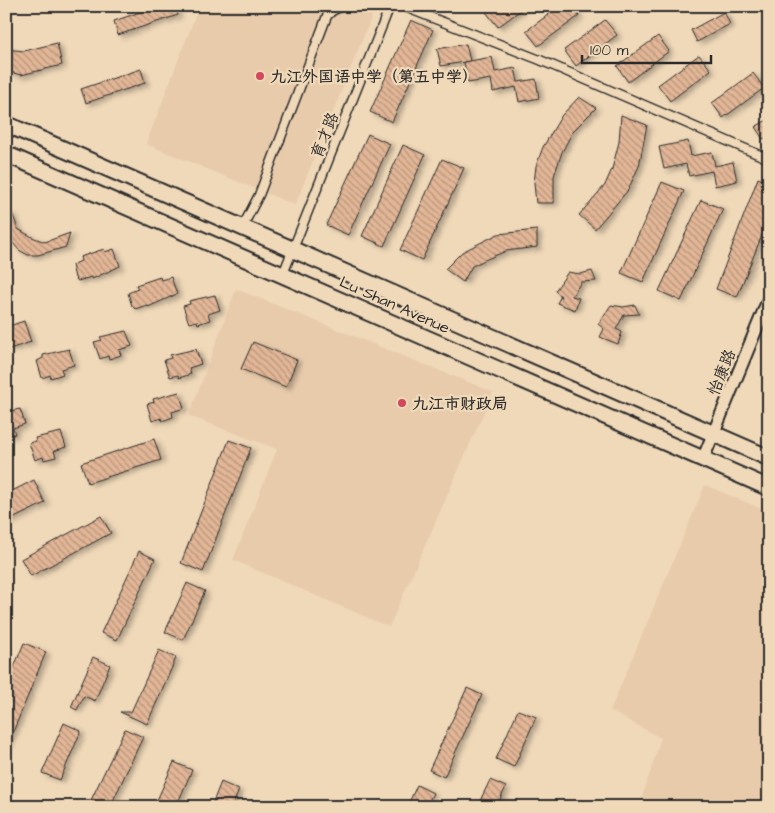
<svg xmlns="http://www.w3.org/2000/svg" width="775" height="813" font-family="'Architects Daughter','LXGW WenKai TC',sans-serif">
<defs>
<pattern id="building-back-hatch" width="6" height="6" patternUnits="userSpaceOnUse" patternTransform="scale(1.25)"><rect width="6" height="6" fill="#e2b696"/><path d="M-1 5l2 2M0 0l6 6M5-1l2 2" fill="none" stroke="#b7947b"/></pattern>
<filter id="shadow"><feDropShadow dx="4" dy="2.5" stdDeviation="2.5" flood-color="#0004"/></filter>
</defs>
<rect width="100%" height="100%" fill="#f0d9b9"/>
<filter id="ink" filterUnits="userSpaceOnUse"><feTurbulence type="fractalNoise" baseFrequency=".02" numOctaves="2"/><feDisplacementMap in="SourceGraphic" scale="10" xChannelSelector="R" yChannelSelector="G"/><feConvolveMatrix kernelMatrix="1 2 1 2 8 2 1 2 1" color-interpolation-filters="sRGB"/></filter>
<g filter="url(#ink)">
<g fill="#e8cbab">
<path d="M 199,6 L 376,6 L 295,205 L 146,144 Z"/>
<path d="M 236,289 L 493,392 L 389,627 L 233,560 L 277,449 L 189,416 Z"/>
<path d="M 705,485 L 769,512 L 769,807 L 639,807 L 661,738 L 610,711 Z"/>
</g>
<g fill="url(#building-back-hatch)" stroke="#2b2b2b" filter="url(#shadow)">
<path d="M 158,6 L 175,6 L 178,15 L 118,35 L 114,21 Z"/>
<path d="M 494,6 L 526,6 L 498,27 L 486,12 Z"/>
<path d="M 560,6 L 572,6 L 579,16 L 538,46 L 526,31 Z"/>
<path d="M 724,12 L 730,24 L 697,42 L 691,30 Z"/>
<path d="M 411,20 L 433,30 L 392,122 L 370,112 Z"/>
<path d="M 605,20 L 617,35 L 576,66 L 564,50 Z"/>
<path d="M 658,36 L 669,51 L 628,82 L 617,66 Z"/>
<path d="M 57,43 L 62,65 L 21,75 L 6,71 L 6,49 L 24,51 Z"/>
<path d="M 466,44 L 470,61 L 441,66 L 437,49 Z"/>
<path d="M 699,55 L 711,70 L 670,101 L 658,85 Z"/>
<path d="M 492,57 L 495,72 L 515,68 L 518,82 L 536,79 L 539,98 L 519,102 L 516,87 L 493,92 L 491,79 L 468,83 L 464,62 Z"/>
<path d="M 141,69 L 145,83 L 86,103 L 81,89 Z"/>
<path d="M 753,73 L 764,88 L 723,118 L 712,103 Z"/>
<path d="M 579,97 L 596,108 L 573,131 L 562,152 L 554,176 L 554,203 L 536,203 L 534,183 L 536,166 L 543,147 L 562,115 Z"/>
<path d="M 621,115 L 647,125 L 639,166 L 628,190 L 595,229 L 579,215 L 605,185 L 612,169 L 619,142 Z"/>
<path d="M 769,119 L 769,136 L 763,139 L 755,127 Z"/>
<path d="M 368,134 L 390,144 L 348,235 L 326,225 Z"/>
<path d="M 688,141 L 691,156 L 712,152 L 715,166 L 733,162 L 737,181 L 715,186 L 712,171 L 689,176 L 686,164 L 664,169 L 659,147 Z"/>
<path d="M 403,145 L 425,155 L 384,246 L 362,236 Z"/>
<path d="M 442,159 L 464,168 L 422,260 L 400,250 Z"/>
<path d="M 758,178 L 769,183 L 769,218 L 737,297 L 716,289 Z"/>
<path d="M 662,182 L 684,191 L 643,282 L 621,273 Z"/>
<path d="M 701,200 L 723,209 L 681,301 L 659,291 Z"/>
<path d="M 12,213 L 18,229 L 32,237 L 45,242 L 70,233 L 66,247 L 38,255 L 28,255 L 19,250 L 12,242 L 6,227 L 6,214 Z"/>
<path d="M 537,230 L 537,247 L 506,251 L 487,259 L 472,266 L 463,282 L 445,269 L 462,252 L 498,234 Z"/>
<path d="M 104,249 L 105,252 L 114,249 L 120,266 L 92,279 L 91,277 L 78,281 L 75,278 L 72,265 L 81,261 L 80,257 Z"/>
<path d="M 592,271 L 596,281 L 581,282 L 572,296 L 579,298 L 575,310 L 557,303 L 561,296 L 555,291 L 568,272 L 580,274 Z"/>
<path d="M 160,277 L 161,280 L 171,277 L 177,294 L 148,307 L 147,305 L 135,309 L 132,306 L 128,293 L 138,289 L 136,285 Z"/>
<path d="M 215,295 L 220,310 L 208,314 L 210,320 L 198,324 L 197,321 L 189,323 L 183,306 L 190,304 L 189,301 Z"/>
<path d="M 611,305 L 623,307 L 635,305 L 639,314 L 624,315 L 616,329 L 622,332 L 618,344 L 600,337 L 604,329 L 598,324 Z"/>
<path d="M 24,321 L 31,342 L 6,350 L 6,327 Z"/>
<path d="M 126,331 L 132,346 L 119,350 L 121,355 L 109,359 L 108,356 L 100,359 L 94,342 L 102,340 L 100,337 Z"/>
<path d="M 253,342 L 297,360 L 286,387 L 241,369 Z"/>
<path d="M 69,349 L 74,365 L 61,369 L 63,374 L 51,378 L 50,375 L 42,378 L 37,361 L 43,358 L 43,355 Z"/>
<path d="M 196,349 L 201,364 L 189,368 L 191,374 L 179,378 L 178,375 L 170,377 L 164,360 L 171,358 L 170,355 Z"/>
<path d="M 179,392 L 184,408 L 172,412 L 173,417 L 162,421 L 161,418 L 152,421 L 147,404 L 154,402 L 153,399 Z"/>
<path d="M 20,409 L 25,424 L 13,428 L 15,434 L 6,437 L 6,412 Z"/>
<path d="M 61,432 L 66,447 L 54,451 L 56,457 L 44,460 L 43,457 L 35,460 L 29,443 L 36,441 L 35,438 Z"/>
<path d="M 154,439 L 161,460 L 88,483 L 81,463 Z"/>
<path d="M 229,440 L 251,448 L 203,572 L 181,563 Z"/>
<path d="M 34,480 L 45,503 L 6,522 L 6,494 Z"/>
<path d="M 101,516 L 111,533 L 31,576 L 21,559 Z"/>
<path d="M 139,551 L 155,559 L 117,640 L 101,633 Z"/>
<path d="M 187,583 L 205,591 L 183,640 L 165,632 Z"/>
<path d="M 24,643 L 46,652 L 6,749 L 6,686 Z"/>
<path d="M 159,650 L 176,658 L 147,724 L 120,712 L 131,712 Z"/>
<path d="M 93,657 L 110,665 L 95,701 L 84,696 L 77,710 L 71,707 Z"/>
<path d="M 467,688 L 482,695 L 444,777 L 429,770 Z"/>
<path d="M 518,710 L 536,717 L 514,767 L 496,759 Z"/>
<path d="M 64,723 L 81,731 L 60,780 L 42,773 Z"/>
<path d="M 125,729 L 143,737 L 110,807 L 105,807 L 91,800 Z"/>
<path d="M 174,762 L 192,770 L 176,807 L 154,807 Z"/>
<path d="M 490,780 L 506,787 L 496,807 L 477,807 Z"/>
<path d="M 221,782 L 239,790 L 232,807 L 211,807 Z"/>
<path d="M 417,785 L 433,793 L 426,807 L 407,807 Z"/>
</g>
<g fill="none" stroke-linecap="round" stroke-linejoin="round">
<defs>
<g id="street">
<path d="M 402,6 L 540,60 L 769,159"/>
<path d="M 242,228 L 259,195 L 327,16 L 332,11 L 342,6"/>
<path d="M 283,274 L 390,6"/>
</g>
<path id="secondary" d="M 703,459 L 769,298"/>
<g id="highway">
<path d="M 6,124 L 769,458"/>
<path d="M 6,154 L 769,488"/>
</g>
</defs>
<use href="#street" stroke="#2b2b2b" stroke-width="11"/>
<use href="#secondary" stroke="#2b2b2b" stroke-width="15"/>
<use href="#highway" stroke="#2b2b2b" stroke-width="19"/>
<use href="#street" stroke="#f0d9b9" stroke-width="8"/>
<use href="#secondary" stroke="#f0d9b9" stroke-width="11"/>
<use href="#highway" stroke="#f0d9b9" stroke-width="15"/>
</g>
</g>
<g fill="#d1495b" stroke="#f0d9b9" stroke-width="2">
<circle cx="260" cy="76" r="5"/>
<circle cx="402" cy="403" r="5"/>
</g>
<g text-anchor="middle" stroke-width="4.5" stroke-linejoin="round" paint-order="stroke">
<g font-size="16" font-weight="bold" fill="#2b2b2b" stroke="#f0d9b9" text-anchor="start">
<text x="270" y="82">九江外国语中学（第五中学）</text>
<text x="412" y="409">九江市财政局</text>
</g>
<g font-size="16" fill="#2b2b2b" stroke="#f0d9b9">
<text transform="translate(324 135) rotate(-68)" y="6">育才路</text>
<text transform="translate(395 304) rotate(24)" y="6">Lu Shan Avenue</text>
<text transform="translate(721 372) rotate(-68)" y="6">怡康路</text>
</g>
</g>
<rect width="775" height="813" fill="none" stroke="#f0d9b9" stroke-width="25"/>
<rect x="12" y="12" width="750" height="788" fill="none" stroke="#2b2b2b" stroke-width="2" filter="url(#ink)"/>
<path d="M582 55v8h129v-8" fill="none" stroke="#2b2b2b" stroke-width="2.5"/>
<text x="590" y="55" font-size="15" fill="#2b2b2b" stroke="#f0d9b9" stroke-width="4" paint-order="stroke">100 m</text>
</svg>
